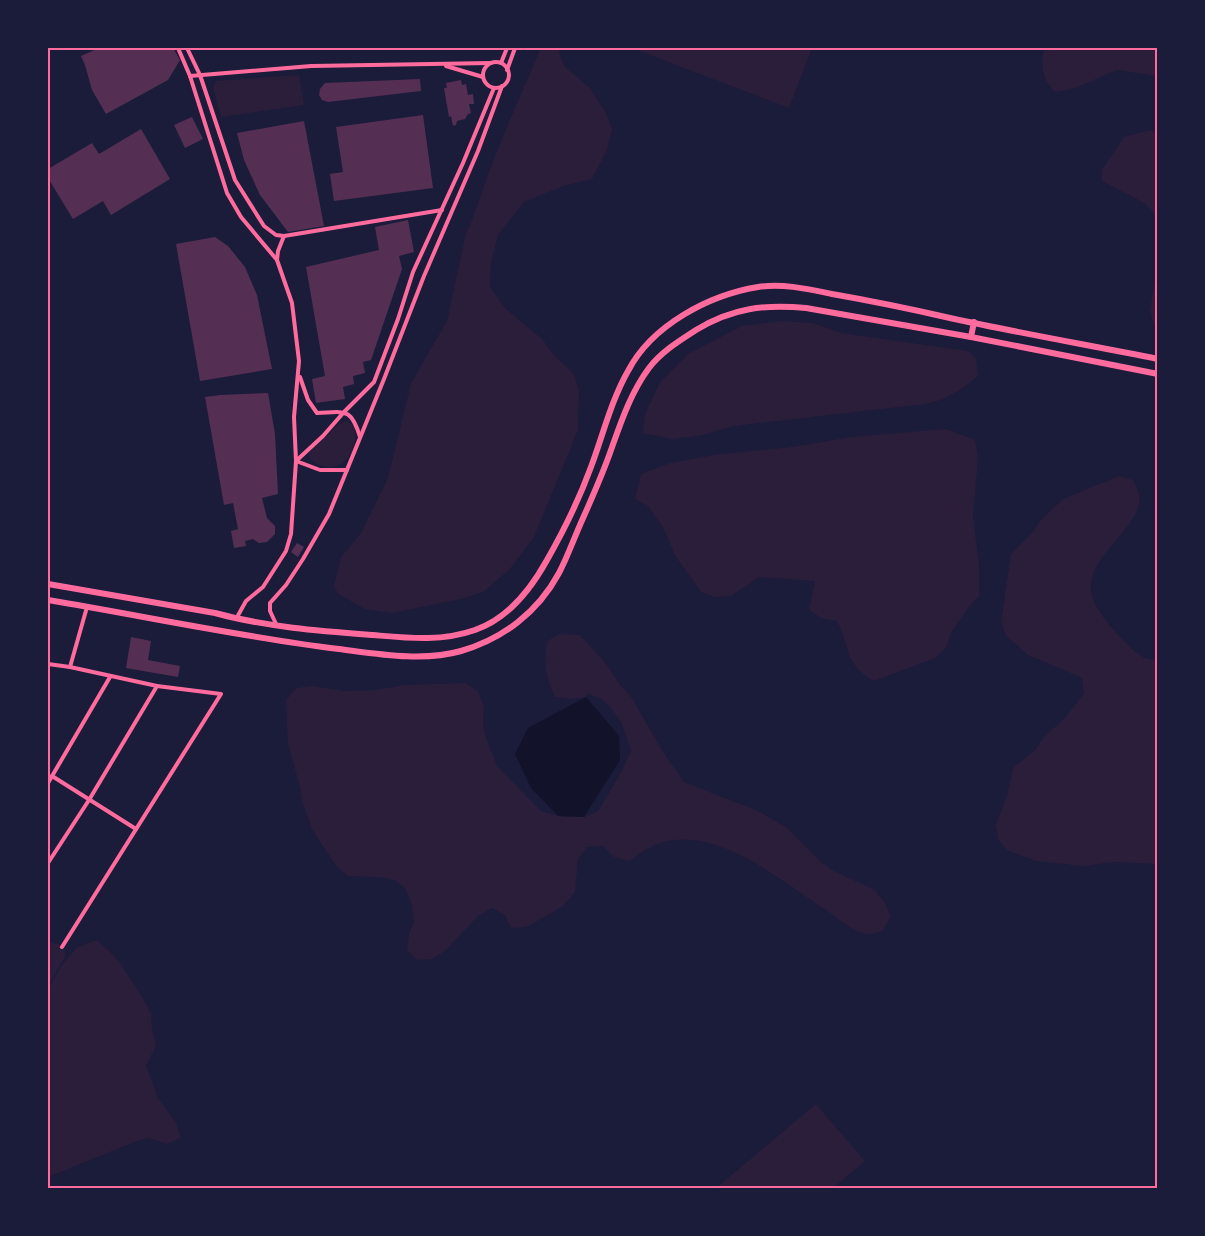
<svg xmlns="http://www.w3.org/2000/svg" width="1205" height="1236" font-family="Overpass,sans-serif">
<rect width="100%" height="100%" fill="#1b1b3a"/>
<g fill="#2a1e3b">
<path d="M 541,48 L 561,48 L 559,53 L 565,67 L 589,87 L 606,113 L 612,129 L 607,150 L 592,179 L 566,185 L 524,202 L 498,235 L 491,264 L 490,287 L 506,309 L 543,340 L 552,353 L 574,374 L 579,390 L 578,430 L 534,537 L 510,569 L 483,592 L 461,599 L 392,613 L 365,609 L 338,594 L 334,586 L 341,557 L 361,533 L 388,478 L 411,383 L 447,321 L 466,233 C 476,214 481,192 489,172 C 505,130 523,89 541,48 Z"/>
<path d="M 632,48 L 812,48 L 789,108 Z"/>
<path d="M 1045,48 L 1157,48 L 1157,76 L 1117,70 L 1073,89 L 1055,92 C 1043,81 1039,62 1045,48 Z"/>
<path d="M 299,75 L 304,105 L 221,117 L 213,88 L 216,81 Z"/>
<path d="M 1150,130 L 1157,133 L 1157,217 L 1146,204 L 1102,181 L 1102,170 L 1124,137 Z"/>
<path d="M 1157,263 L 1158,328 L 1155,328 L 1150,311 Z"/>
<path d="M 782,321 L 813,323 L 841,333 L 968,351 L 976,359 L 978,376 C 961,390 947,400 925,404 L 734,426 L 703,435 L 673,439 L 643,433 L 645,414 L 660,382 L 688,354 L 742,326 Z"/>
<path d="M 347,421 L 354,427 C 361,454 335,481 310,459 L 309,455 L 311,451 L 339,424 Z"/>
<path d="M 946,429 L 975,440 L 978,457 L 973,517 L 979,565 L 979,596 L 969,607 L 951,633 L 946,648 L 935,658 L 874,681 C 844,664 851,649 837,621 L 821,618 L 809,610 L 815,581 L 759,577 L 731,596 L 715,597 L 701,592 L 676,557 L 664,529 L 648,506 L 635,499 L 641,474 L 670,463 L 714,455 L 792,447 L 851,437 Z"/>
<path d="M 1119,476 L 1133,480 C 1135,485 1138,490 1139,494 C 1146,524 1086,556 1091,591 C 1095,611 1112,628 1125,642 C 1134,651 1144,662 1157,659 L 1157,864 L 1114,862 L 1083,866 L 1036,861 L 1007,850 L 998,839 L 996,824 L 1007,796 L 1013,768 L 1036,749 L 1044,737 L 1066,717 L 1084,693 L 1082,678 L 1028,655 L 1006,636 L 1001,622 L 1011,554 L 1033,532 L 1041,520 L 1063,499 Z"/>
<path d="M 560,634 L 580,635 L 603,660 L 621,686 L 632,698 L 663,752 L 684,782 L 758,811 L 787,828 L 820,861 L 832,870 L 875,890 L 885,903 L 891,916 L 883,930 C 879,931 873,935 869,934 C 855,933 840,920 829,912 C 774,877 694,803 630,861 L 614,857 L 603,846 L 587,847 L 578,859 L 575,892 L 565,904 L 552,913 L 526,927 L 511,928 L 505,915 L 492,908 L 478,916 L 445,951 L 432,959 L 417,960 L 407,950 L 409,934 L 414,921 L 412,905 L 406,889 L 395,880 L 379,877 L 348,876 L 337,867 L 320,842 L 312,829 L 302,801 L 300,787 L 288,744 L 286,700 L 296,688 L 312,686 L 345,691 L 376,690 L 405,685 L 466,683 L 478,692 L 484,707 L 483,723 L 486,738 L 497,766 L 541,811 L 558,816 L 584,817 L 598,811 L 621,773 L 631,750 L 621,722 L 612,709 L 602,699 L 588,694 L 586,697 L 570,699 L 555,697 C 545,676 544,664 547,641 Z"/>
<path d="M 96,940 L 107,949 L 118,960 L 144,1000 L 151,1014 L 152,1030 L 156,1045 L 146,1066 L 158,1098 L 176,1123 L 181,1138 L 167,1144 L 149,1138 L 137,1141 L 48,1177 L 48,990 L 60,968 L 76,948 Z"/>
<path d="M 48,942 L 61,945 L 66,955 L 48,986 Z"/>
<path d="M 816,1104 L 865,1161 L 833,1188 L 716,1188 Z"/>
</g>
<path fill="#12122b" d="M 586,697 L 619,736 L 620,760 L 584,817 L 558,816 L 531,788 L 515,754 L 528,728 Z"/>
<g fill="#542f53">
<path d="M 99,48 L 173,48 L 180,60 L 168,80 L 106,114 L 92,90 L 85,65 L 81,56 Z"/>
<path d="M 420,79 L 421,91 L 328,102 L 322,100 L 319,95 L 320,89 L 325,83 Z"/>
<path d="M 461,80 L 462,85 L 466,84 L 468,95 L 473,94 L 474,104 L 469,104 L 471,113 L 468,114 L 465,119 L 457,121 L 456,125 L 453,126 L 451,116 L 449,117 L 444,88 L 447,88 L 446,83 Z"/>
<path d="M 423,115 L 433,188 L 334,201 L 330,174 L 343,172 L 336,127 Z"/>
<path d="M 192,117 L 203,139 L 185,148 L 174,125 Z"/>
<path d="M 304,121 L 324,226 L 288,232 L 260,195 L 244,160 L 237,133 Z"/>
<path d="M 141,129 L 170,179 L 111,215 L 103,201 L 73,219 L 48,178 L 48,169 L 92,143 L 99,154 Z"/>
<path d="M 408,220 L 414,252 L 399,256 L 402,269 L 371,360 L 363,362 L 365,373 L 353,376 L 354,384 L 343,387 L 345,399 L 316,403 L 312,379 L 325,376 L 306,267 L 379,250 L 375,227 Z"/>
<path d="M 215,237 L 228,246 L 245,267 L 257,295 L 272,369 L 200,381 L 176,244 Z"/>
<path d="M 268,393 L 275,434 L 278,494 L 262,498 L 267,518 L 275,526 L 275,534 L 267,542 L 259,543 L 253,539 L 245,541 L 246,546 L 234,548 L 231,531 L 238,529 L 233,503 L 224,505 L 205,397 L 220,395 Z"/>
<path d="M 297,543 L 304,547 L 298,557 L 291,552 Z"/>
<path d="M 131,637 L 151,641 L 148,660 L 180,666 L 178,677 L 126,668 Z"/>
</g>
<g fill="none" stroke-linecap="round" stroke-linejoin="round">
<g stroke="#ff6b9d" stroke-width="4">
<path d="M 178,48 L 190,76 L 227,193 L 241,217 L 277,260"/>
<path d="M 187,48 L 200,75 L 235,180 L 264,226 L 276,235 L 284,236 L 442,210"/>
<circle cx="496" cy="75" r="13"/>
<path d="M 501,63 L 507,48"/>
<path d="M 446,66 L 483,77"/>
<path d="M 507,70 L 515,48"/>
<path d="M 190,76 L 311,66 L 491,63"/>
<path d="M 300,377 L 308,400 L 317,413 C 345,412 351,407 360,437"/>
<path d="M 347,470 L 320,470 L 296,461 L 323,436 L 344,412 L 374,382 L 398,319 L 413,272 L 463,163 L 494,88"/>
<path d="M 236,619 L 246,601 L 263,587 L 286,551 L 291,534 L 296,461 L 294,417 L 299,361 L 292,303 L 277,260 L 278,251 L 284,236"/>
<path d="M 277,626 L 270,611 L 270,603 L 286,585 L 303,559 L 329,514 L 384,379 L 424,276 L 478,151 L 502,86"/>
<path d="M 48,664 L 70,667 L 157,686 L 221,694 L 62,947"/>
<path d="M 70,667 L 87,607"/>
<path d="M 52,776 L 136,829"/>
<path d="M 48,783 L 110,677"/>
<path d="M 48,863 L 89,800 L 157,686"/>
</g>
<g stroke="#ff6b9d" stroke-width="6">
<path d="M 971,337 L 974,322"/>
<path d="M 48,584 L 215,613 C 266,627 320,631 373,635 C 408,638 441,642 475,630 C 507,619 531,589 547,560 C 563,532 580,497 591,467 C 603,435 611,401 628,371 C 652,325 709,295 758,287 C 782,283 808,289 832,294 C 872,301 911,309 950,318 C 1019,333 1088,345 1158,359"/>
<path d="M 48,600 C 144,616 241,637 339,649 C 378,654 423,662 461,651 C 503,639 538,612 559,573 C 567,558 573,541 580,525 C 591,500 602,476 611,450 C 621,422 631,392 649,368 C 661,352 679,341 696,330 C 732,308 765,304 806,308 L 971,337 L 1158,374"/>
</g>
</g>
<rect width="1205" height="1236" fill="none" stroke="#1b1b3a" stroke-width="98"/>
<rect x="49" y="49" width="1107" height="1138" fill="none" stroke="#ff6b9d" stroke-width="2"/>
</svg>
